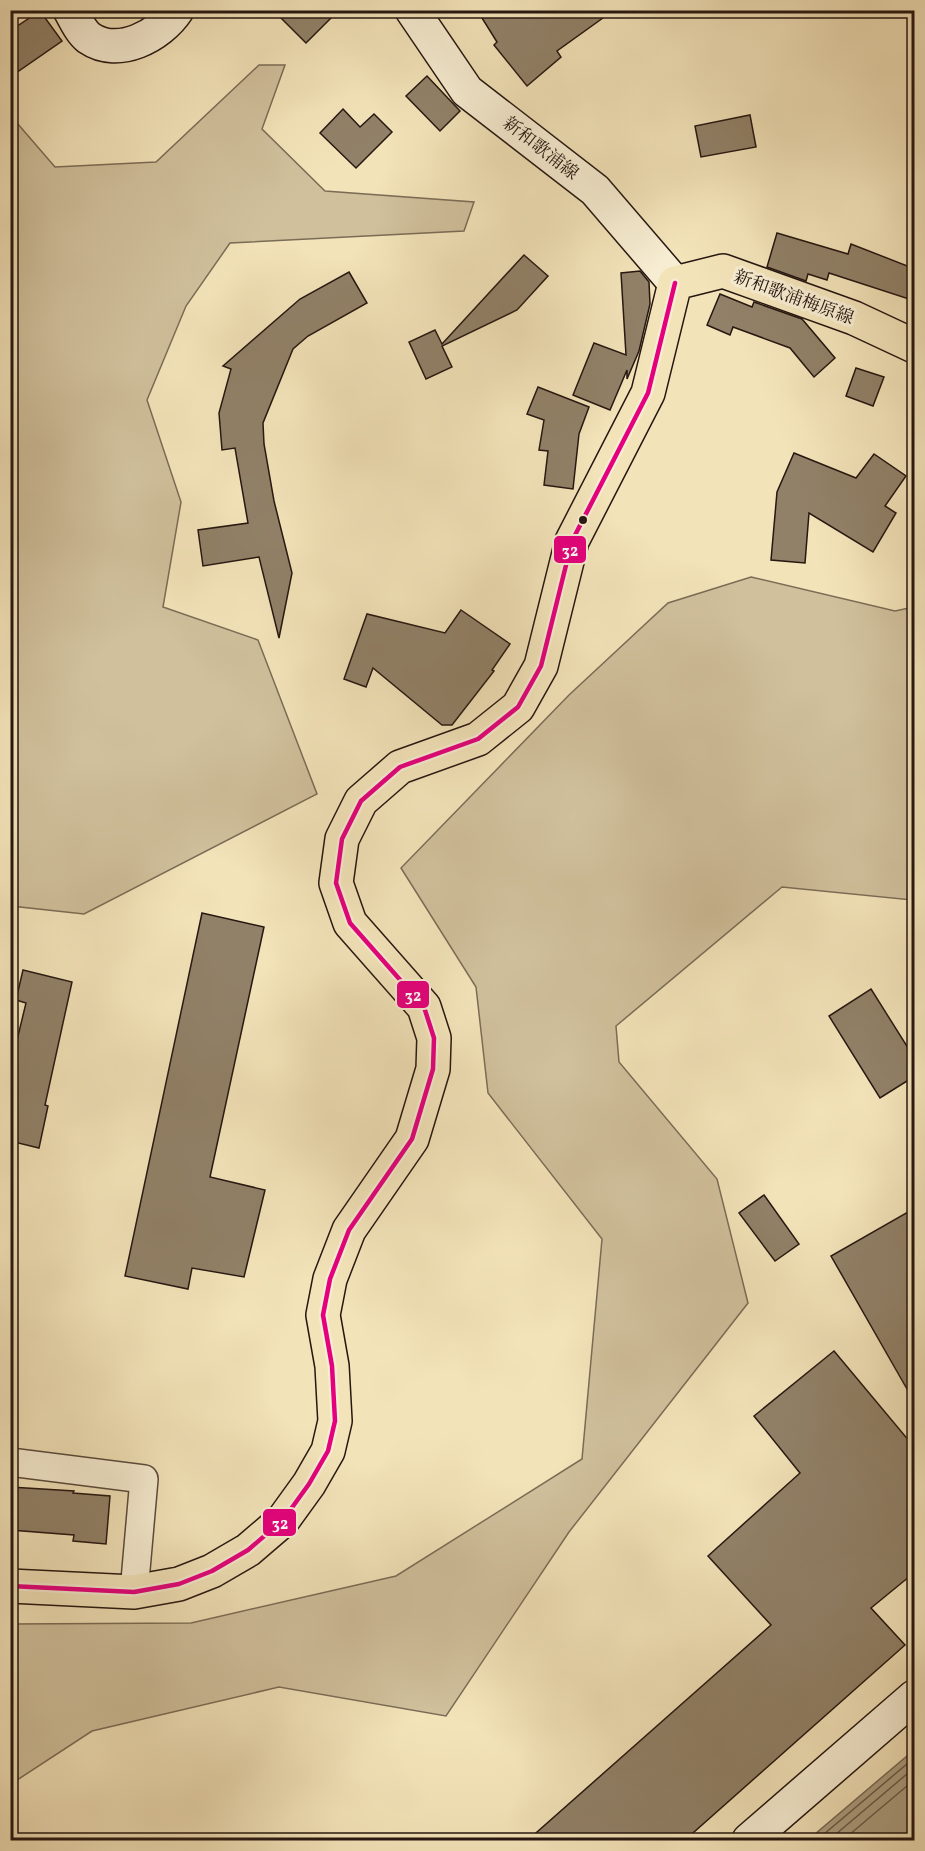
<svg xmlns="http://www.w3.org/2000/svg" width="925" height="1851" font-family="Vollkorn,'Noto Serif JP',serif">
<rect width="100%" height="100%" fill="#f3e3b9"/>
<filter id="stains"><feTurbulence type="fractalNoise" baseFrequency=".00333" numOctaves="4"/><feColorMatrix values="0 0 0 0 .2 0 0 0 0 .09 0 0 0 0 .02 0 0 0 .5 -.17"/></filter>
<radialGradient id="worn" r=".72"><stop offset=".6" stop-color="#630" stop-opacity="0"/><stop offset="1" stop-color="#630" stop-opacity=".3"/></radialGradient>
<g fill="#d0c09c" stroke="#7b6c56" stroke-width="1.5">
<path d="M 259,65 L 285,65 L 262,129 L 325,191 L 474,202 L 464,231 L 230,243 L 186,306 L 147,400 L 181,502 L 163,607 L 258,640 L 317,794 L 84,914 L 11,906 L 11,116 L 55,167 L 156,162 Z"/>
<path d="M 751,577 L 895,611 L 914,607 L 914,885 L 912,900 L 782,887 L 616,1026 L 619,1062 L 717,1179 L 748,1303 L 569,1532 L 446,1716 L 279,1687 L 92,1731 L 11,1784 L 11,1624 L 191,1623 L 396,1576 L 582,1459 L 602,1239 L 488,1093 L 476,987 L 401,868 L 569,695 L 668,603 Z"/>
</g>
<path fill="#ad9e80" stroke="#776854" stroke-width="1.5" d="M 914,1750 L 914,1840 L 808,1840 Z"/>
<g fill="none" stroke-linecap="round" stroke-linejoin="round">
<g stroke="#6a5a48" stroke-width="1.5">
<path d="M 817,1840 L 914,1758"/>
<path d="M 829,1840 L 914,1768"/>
<path d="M 843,1840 L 914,1780"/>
</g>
</g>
<g fill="#918168" stroke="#261711" stroke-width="1.5">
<path d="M 273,10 L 339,10 L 306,43 Z"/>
<path d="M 477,10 L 614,10 L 557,51 L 561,57 L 527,86 L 494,45 L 497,42 Z"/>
<path d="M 40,11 L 62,41 L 10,77 L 10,31 Z"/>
<path d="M 427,76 L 460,111 L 440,131 L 406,96 Z"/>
<path d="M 343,109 L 360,127 L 374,114 L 392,132 L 356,168 L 320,133 Z"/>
<path d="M 750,115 L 756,147 L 701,157 L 695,126 Z"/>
<path d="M 777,233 L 848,254 L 851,244 L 915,269 L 915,301 L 829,273 L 827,280 L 808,274 L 806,281 L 767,267 Z"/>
<path d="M 524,255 L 548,276 L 517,310 L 442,346 L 452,367 L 426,379 L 409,342 L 435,330 L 442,344 Z"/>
<path d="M 640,271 L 649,282 L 650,304 L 639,351 L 627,379 L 627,370 L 610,410 L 573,395 L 594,343 L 626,355 L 621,273 Z"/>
<path d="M 349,272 L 367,303 L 308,336 L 293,349 L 263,423 L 264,444 L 274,501 L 292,573 L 279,638 L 259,557 L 203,566 L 198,530 L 248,523 L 235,448 L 222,450 L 219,413 L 231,369 L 223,366 L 300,299 Z"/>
<path d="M 720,294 L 752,307 L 754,302 L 802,319 L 835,358 L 814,377 L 790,348 L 733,327 L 730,335 L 707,325 Z"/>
<path d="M 856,368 L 884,377 L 873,406 L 846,396 Z"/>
<path d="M 538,387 L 589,407 L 579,434 L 573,489 L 544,485 L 548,451 L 539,450 L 544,420 L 527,414 Z"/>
<path d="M 794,453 L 856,478 L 874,454 L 906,476 L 885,506 L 896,513 L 873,552 L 809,513 L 805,563 L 771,560 L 777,492 Z"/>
<path d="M 461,610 L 510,644 L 492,670 L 494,671 L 452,725 L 442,725 L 373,668 L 366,687 L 344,679 L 367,614 L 445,633 Z"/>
<path d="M 202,913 L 264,927 L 210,1177 L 265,1190 L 244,1277 L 192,1268 L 188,1289 L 125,1276 Z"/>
<path d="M 23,970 L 72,982 L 45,1105 L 48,1106 L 39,1148 L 10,1141 L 10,1069 L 26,1003 L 16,1000 Z"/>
<path d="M 871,989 L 915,1059 L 915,1076 L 880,1098 L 829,1016 Z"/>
<path d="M 764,1195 L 799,1244 L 775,1261 L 739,1213 Z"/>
<path d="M 915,1208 L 915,1403 L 831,1256 Z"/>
<path d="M 834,1351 L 915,1448 L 915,1572 L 871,1608 L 905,1645 L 685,1840 L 528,1840 L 771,1625 L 708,1556 L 800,1473 L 754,1416 Z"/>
<path d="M 10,1487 L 74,1491 L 73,1493 L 110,1496 L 106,1544 L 73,1541 L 74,1535 L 10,1530 Z"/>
</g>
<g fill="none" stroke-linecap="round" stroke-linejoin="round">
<defs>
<path id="street" d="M 10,1462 L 144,1479 L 134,1592"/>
<g id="secondary">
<path d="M 70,10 C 75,19 81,32 89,38 C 118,58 160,36 177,10"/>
<path d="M 412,10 L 467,91 L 595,190 L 675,283"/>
<path d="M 749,1840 L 914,1697"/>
</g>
<path id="primary" d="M 10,1586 L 134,1592 L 179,1584 L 212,1571 L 248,1550 L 283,1520 L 309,1484 L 328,1451 L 335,1421 L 332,1366 L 323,1315 L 330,1279 L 349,1230 L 412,1139 L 433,1069 L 434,1038 L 424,1007 L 350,923 L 336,883 L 342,839 L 361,801 L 400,767 L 478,739 L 518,707 L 541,666 L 572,541 L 648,393 L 675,283 L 723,271 L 854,318 L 914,346"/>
</defs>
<use href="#street" stroke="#594a3b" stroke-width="30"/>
<use href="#secondary" stroke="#261711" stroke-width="36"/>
<use href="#primary" stroke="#261711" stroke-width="36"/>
<use href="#street" stroke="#f7edd2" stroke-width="27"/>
<use href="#secondary" stroke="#f7edd2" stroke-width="33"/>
<use href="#primary" stroke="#f3e3b9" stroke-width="33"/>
<defs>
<path id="bus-1" d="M 10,1586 L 134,1592 L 179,1584 L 212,1571 L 248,1550 L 283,1520 L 309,1484 L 328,1451 L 335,1421 L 332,1366 L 323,1315 L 330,1279 L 349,1230 L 412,1139 L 433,1069 L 434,1038 L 424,1007 L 350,923 L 336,883 L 342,839 L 361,801 L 400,767 L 478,739 L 518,707 L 541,666 L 572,541 L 648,393 L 675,283"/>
</defs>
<use href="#bus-1" stroke="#f7edd2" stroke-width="9"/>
<use href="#bus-1" stroke="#e5007d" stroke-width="4.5"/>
</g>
<circle fill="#261711" stroke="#f7edd2" stroke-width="2" cx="583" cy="520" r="5"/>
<g text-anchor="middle" stroke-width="6" stroke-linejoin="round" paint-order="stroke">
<g font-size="18" fill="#261711" stroke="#f7edd2">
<text transform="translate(541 148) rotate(38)" y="6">新和歌浦線</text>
<text transform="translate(794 297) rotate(20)" y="6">新和歌浦梅原線</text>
</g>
</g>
<g stroke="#f7edd2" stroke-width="2">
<rect x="553" y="535" width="34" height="29" rx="6" fill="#e5007d"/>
<rect x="396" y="980" width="34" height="29" rx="6" fill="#e5007d"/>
<rect x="262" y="1508" width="35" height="29" rx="6" fill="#e5007d"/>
</g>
<g font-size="16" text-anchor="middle" font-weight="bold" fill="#fff">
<text x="570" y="556">32</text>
<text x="413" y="1001">32</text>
<text x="280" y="1529">32</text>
</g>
<rect width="925" height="1851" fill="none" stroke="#f3e3b9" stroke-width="36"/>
<rect x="12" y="12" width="901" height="1827" fill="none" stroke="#261711" stroke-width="3"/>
<rect x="18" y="18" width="889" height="1815" fill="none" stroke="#261711" stroke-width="1.5"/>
<rect width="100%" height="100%" filter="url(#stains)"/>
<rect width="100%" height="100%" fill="url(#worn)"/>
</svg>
